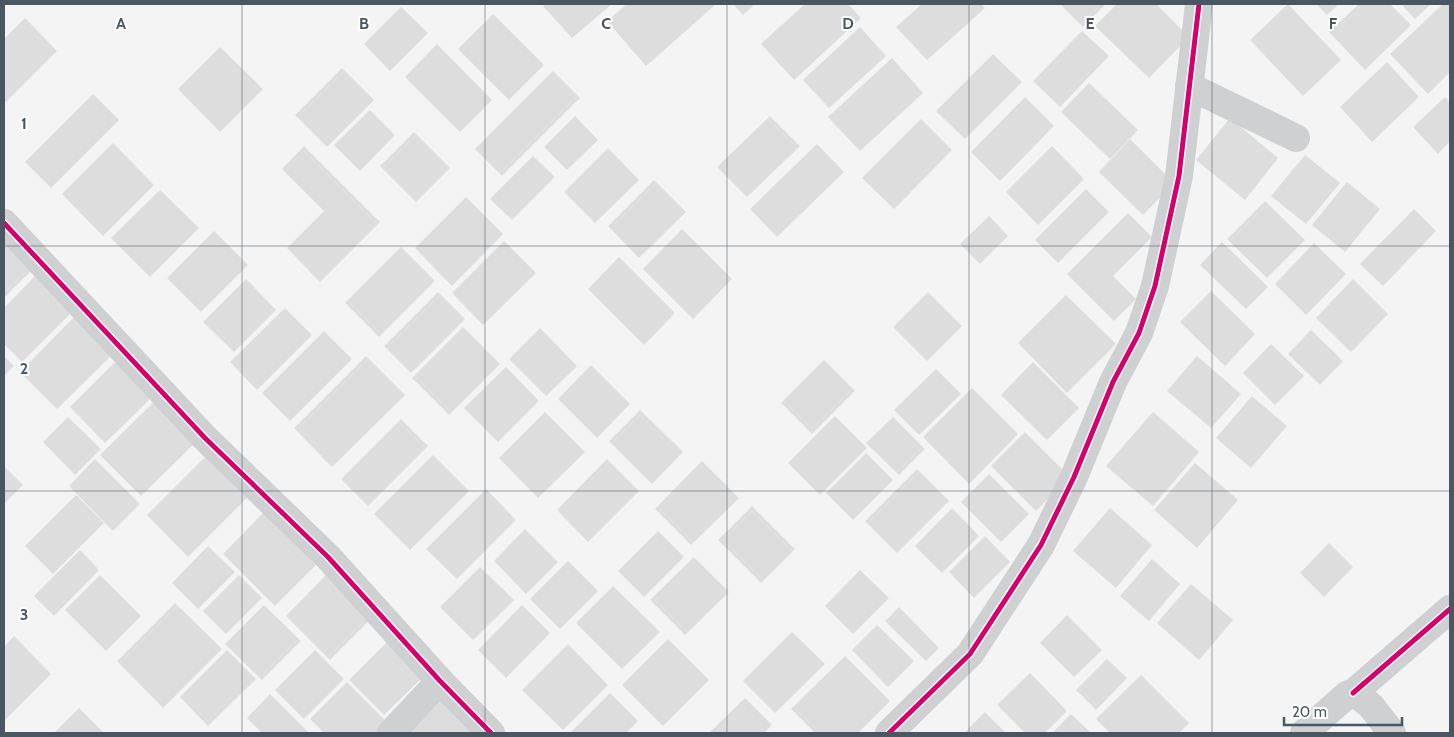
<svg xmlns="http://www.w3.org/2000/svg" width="1454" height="737" font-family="Cabin,sans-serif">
<rect width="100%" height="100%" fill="#f4f4f4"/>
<g fill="#ddddde">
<path d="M 546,4 L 612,4 L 572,38 L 543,6 Z"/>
<path d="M 627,4 L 713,4 L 714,6 L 646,66 L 607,21 Z"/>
<path d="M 733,4 L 755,4 L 743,15 Z"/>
<path d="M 805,4 L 848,4 L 861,18 L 794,80 L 761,44 Z"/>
<path d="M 922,4 L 981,4 L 985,8 L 927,60 L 896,27 Z"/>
<path d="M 1060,4 L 1106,4 L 1083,27 Z"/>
<path d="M 1117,4 L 1156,4 L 1189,37 L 1149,78 L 1095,26 Z"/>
<path d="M 1288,4 L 1341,60 L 1303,96 L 1250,40 Z"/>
<path d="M 1316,4 L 1339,4 L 1327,15 Z"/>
<path d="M 1359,4 L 1390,4 L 1411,25 L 1365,70 L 1329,32 Z"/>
<path d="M 1401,4 L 1431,4 L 1415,19 Z"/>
<path d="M 1443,4 L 1450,5 L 1450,72 L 1428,94 L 1390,54 Z"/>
<path d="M 401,7 L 428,33 L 390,71 L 364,44 Z"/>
<path d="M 493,14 L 544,65 L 509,100 L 458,49 Z"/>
<path d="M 25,18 L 57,51 L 6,102 L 4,100 L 4,39 Z"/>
<path d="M 860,27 L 886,56 L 829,108 L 803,80 Z"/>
<path d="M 1082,31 L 1109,56 L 1060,107 L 1033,81 Z"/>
<path d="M 437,44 L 492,100 L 460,132 L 405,77 Z"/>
<path d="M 220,47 L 263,89 L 220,132 L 178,89 Z"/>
<path d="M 993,54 L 1022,82 L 965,139 L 936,111 Z"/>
<path d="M 892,58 L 923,93 L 860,151 L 828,117 Z"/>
<path d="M 1387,62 L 1419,97 L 1372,142 L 1340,107 Z"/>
<path d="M 342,68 L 374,100 L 327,147 L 295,115 Z"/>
<path d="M 553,71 L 580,98 L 502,176 L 475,149 Z"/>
<path d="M 1089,83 L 1138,130 L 1110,159 L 1061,112 Z"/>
<path d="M 93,94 L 119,120 L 51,188 L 25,162 Z"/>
<path d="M 1025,97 L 1054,126 L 1000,181 L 971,152 Z"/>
<path d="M 1445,97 L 1450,103 L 1450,141 L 1438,154 L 1413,127 Z"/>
<path d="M 370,110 L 395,135 L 360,171 L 334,145 Z"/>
<path d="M 575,116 L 598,140 L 567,170 L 544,147 Z"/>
<path d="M 770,116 L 800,146 L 747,197 L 717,167 Z"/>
<path d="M 1230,118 L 1278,158 L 1245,200 L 1196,160 Z"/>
<path d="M 921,119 L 952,150 L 894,209 L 862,178 Z"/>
<path d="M 414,132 L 450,168 L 416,202 L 380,166 Z"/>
<path d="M 1130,139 L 1174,183 L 1143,215 L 1099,172 Z"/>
<path d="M 113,143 L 154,185 L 103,236 L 62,194 Z"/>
<path d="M 817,144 L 844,172 L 777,237 L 750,209 Z"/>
<path d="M 304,146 L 380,222 L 320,282 L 287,248 L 324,211 L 282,169 Z"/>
<path d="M 1052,146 L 1084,179 L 1038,225 L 1006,192 Z"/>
<path d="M 608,148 L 639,180 L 595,223 L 564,192 Z"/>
<path d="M 1305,155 L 1340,183 L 1306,224 L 1271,196 Z"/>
<path d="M 533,156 L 555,177 L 512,220 L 490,199 Z"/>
<path d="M 654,180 L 686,212 L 639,258 L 608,226 Z"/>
<path d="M 1347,182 L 1380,209 L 1345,252 L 1312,225 Z"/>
<path d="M 1086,189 L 1109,212 L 1058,263 L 1035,240 Z"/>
<path d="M 160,190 L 199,228 L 150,277 L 111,238 Z"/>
<path d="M 466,197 L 503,234 L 452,286 L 415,248 Z"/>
<path d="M 1265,201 L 1305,240 L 1267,278 L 1227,239 Z"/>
<path d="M 1414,209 L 1436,231 L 1383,286 L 1360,264 Z"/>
<path d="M 1128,213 L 1152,237 L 1113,276 L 1136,299 L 1114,321 L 1067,274 Z"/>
<path d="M 989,216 L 1008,236 L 980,264 L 960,244 Z"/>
<path d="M 682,229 L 732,279 L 693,319 L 643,269 Z"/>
<path d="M 214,231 L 248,265 L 201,312 L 167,278 Z"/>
<path d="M 8,240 L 35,267 L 4,298 L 4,244 Z"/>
<path d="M 504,241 L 536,273 L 483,325 L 452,293 Z"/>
<path d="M 1222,242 L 1268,287 L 1246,309 L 1200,265 Z"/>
<path d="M 1314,243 L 1346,274 L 1306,315 L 1275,284 Z"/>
<path d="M 401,247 L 435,281 L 379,337 L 345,303 Z"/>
<path d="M 619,257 L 675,313 L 644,345 L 588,289 Z"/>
<path d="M 37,274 L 73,311 L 22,362 L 4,344 L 4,308 Z"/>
<path d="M 246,279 L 276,310 L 234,352 L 203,322 Z"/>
<path d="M 1353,279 L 1388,314 L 1351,352 L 1316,318 Z"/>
<path d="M 1211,291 L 1255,334 L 1225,366 L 1180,322 Z"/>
<path d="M 438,292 L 465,319 L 411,373 L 384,346 Z"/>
<path d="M 928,292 L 962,326 L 927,361 L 893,327 Z"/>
<path d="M 1066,295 L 1116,344 L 1067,393 L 1018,343 Z"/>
<path d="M 285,308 L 312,335 L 257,390 L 230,362 Z"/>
<path d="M 74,317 L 112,355 L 57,409 L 20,372 Z"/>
<path d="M 463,327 L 500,364 L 449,415 L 412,378 Z"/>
<path d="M 540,328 L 577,366 L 546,396 L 509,359 Z"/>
<path d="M 1311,330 L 1343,361 L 1320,385 L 1288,354 Z"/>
<path d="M 324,331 L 352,359 L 290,421 L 262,393 Z"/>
<path d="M 1271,344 L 1304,376 L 1275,405 L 1243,373 Z"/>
<path d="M 4,356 L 14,366 L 4,376 Z"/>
<path d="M 366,356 L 405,395 L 332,467 L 294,428 Z"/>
<path d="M 1197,356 L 1241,394 L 1211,428 L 1167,391 Z"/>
<path d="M 120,357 L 156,393 L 105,443 L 70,407 Z"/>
<path d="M 824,360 L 855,391 L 812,434 L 781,403 Z"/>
<path d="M 1033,362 L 1079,408 L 1047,440 L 1001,395 Z"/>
<path d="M 591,365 L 630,404 L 597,438 L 558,399 Z"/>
<path d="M 506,367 L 539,401 L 498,442 L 464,408 Z"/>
<path d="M 936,369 L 961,394 L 919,435 L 894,410 Z"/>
<path d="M 972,388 L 1018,434 L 969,484 L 923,437 Z"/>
<path d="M 160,396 L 201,437 L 141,496 L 100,455 Z"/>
<path d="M 1252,396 L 1287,426 L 1251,468 L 1216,438 Z"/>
<path d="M 640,410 L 683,452 L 652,484 L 609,441 Z"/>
<path d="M 545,412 L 585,452 L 538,498 L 499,458 Z"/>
<path d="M 1153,412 L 1199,452 L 1153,506 L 1106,466 Z"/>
<path d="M 835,416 L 867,448 L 820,495 L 788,463 Z"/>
<path d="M 68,417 L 101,449 L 75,475 L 43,442 Z"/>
<path d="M 893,417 L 925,449 L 899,475 L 866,443 Z"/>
<path d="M 401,419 L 428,446 L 368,506 L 341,479 Z"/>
<path d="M 1025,432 L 1070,477 L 1036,511 L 991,466 Z"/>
<path d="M 209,453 L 250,495 L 188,557 L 147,515 Z"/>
<path d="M 866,453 L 893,480 L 853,520 L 826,493 Z"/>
<path d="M 433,455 L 469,491 L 410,550 L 374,514 Z"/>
<path d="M 95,459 L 140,504 L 113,531 L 69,486 Z"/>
<path d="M 607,459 L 639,491 L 588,542 L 557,510 Z"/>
<path d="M 702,461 L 739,498 L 691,545 L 655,509 Z"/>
<path d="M 1195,463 L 1238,500 L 1197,548 L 1154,510 Z"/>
<path d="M 4,466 L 23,485 L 4,504 Z"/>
<path d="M 917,469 L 949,501 L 897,553 L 865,521 Z"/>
<path d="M 989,474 L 1029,514 L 1001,542 L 961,502 Z"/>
<path d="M 486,489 L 516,520 L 457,579 L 426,549 Z"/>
<path d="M 76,495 L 104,523 L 53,574 L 25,546 Z"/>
<path d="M 270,506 L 322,559 L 275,606 L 223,554 Z"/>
<path d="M 752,506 L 795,549 L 761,583 L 718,540 Z"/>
<path d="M 952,508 L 979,536 L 942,573 L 915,546 Z"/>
<path d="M 1110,508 L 1152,545 L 1116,588 L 1073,551 Z"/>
<path d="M 525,529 L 558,562 L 526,594 L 494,561 Z"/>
<path d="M 658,531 L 684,557 L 644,597 L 618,571 Z"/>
<path d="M 985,536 L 1010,562 L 974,598 L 949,572 Z"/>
<path d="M 1329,543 L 1353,567 L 1324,597 L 1300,573 Z"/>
<path d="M 208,546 L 235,572 L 198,609 L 172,583 Z"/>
<path d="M 80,550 L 99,570 L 54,616 L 34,596 Z"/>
<path d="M 694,557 L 729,592 L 685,635 L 650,600 Z"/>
<path d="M 1152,559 L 1180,584 L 1149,621 L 1120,596 Z"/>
<path d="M 568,561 L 598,591 L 560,629 L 530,599 Z"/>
<path d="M 480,567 L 514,600 L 473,640 L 440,607 Z"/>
<path d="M 860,570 L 889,598 L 853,634 L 825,606 Z"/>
<path d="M 100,575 L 141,616 L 106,651 L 65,610 Z"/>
<path d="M 239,575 L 262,598 L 226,634 L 203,611 Z"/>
<path d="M 326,575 L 371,619 L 330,660 L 286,616 Z"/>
<path d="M 1191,584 L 1233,620 L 1199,660 L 1157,623 Z"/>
<path d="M 613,586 L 660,632 L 622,669 L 576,623 Z"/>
<path d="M 175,603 L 222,649 L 163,708 L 117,661 Z"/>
<path d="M 264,605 L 301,641 L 262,680 L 225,644 Z"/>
<path d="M 522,605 L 550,633 L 506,678 L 478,650 Z"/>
<path d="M 899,607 L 939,648 L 926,661 L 885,621 Z"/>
<path d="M 1067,615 L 1102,650 L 1074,677 L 1040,643 Z"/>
<path d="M 877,625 L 914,661 L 888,687 L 852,650 Z"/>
<path d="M 792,632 L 825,664 L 775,713 L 743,681 Z"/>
<path d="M 14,636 L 51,674 L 4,721 L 4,647 Z"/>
<path d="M 392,637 L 427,673 L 384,715 L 349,680 Z"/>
<path d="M 668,639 L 709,680 L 663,726 L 622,685 Z"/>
<path d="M 568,644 L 608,685 L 563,730 L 522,690 Z"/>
<path d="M 227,650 L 256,679 L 208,726 L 180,697 Z"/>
<path d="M 315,650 L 344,679 L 304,719 L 275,690 Z"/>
<path d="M 845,656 L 890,701 L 858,733 L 815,733 L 791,709 Z"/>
<path d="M 1107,659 L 1127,678 L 1096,710 L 1076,690 Z"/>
<path d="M 1030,673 L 1067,711 L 1045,733 L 1025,733 L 997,705 Z"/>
<path d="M 1141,675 L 1189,723 L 1179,733 L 1110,733 L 1096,719 Z"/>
<path d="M 347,682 L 394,729 L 389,733 L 324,733 L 310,719 Z"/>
<path d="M 610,693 L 638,721 L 626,733 L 570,733 Z"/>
<path d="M 270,694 L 309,733 L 262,733 L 247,718 Z"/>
<path d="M 446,696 L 483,733 L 408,733 Z"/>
<path d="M 745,698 L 772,725 L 764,733 L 709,733 Z"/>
<path d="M 79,708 L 104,733 L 54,733 Z"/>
<path d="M 985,712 L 1006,733 L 964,733 Z"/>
<path d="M 1071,714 L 1091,733 L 1052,733 Z"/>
</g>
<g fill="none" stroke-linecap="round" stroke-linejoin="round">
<g stroke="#ced0d2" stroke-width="28">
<path d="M 1189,86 L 1296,138"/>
<path d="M 4,223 L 205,438 L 328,557 L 440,681 L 491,733"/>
<path d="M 1353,693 L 1450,609"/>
<path d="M 391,733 L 440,681"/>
<path d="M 889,733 L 970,654 L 1041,545 L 1074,477 L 1113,382 L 1139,333 L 1155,286 L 1179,176 L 1199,4"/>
<path d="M 1304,733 L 1348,694 L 1355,693 L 1371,706 L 1392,733"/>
</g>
<defs>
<g id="cycleway">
<path d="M 4,223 L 205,438 L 328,557 L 440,681 L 491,733"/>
<path d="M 1353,693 L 1450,609"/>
<path d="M 889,733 L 970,654 L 1041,545 L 1074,477 L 1113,382 L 1139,333 L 1155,286 L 1179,176 L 1199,4"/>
</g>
</defs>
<use href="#cycleway" stroke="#fff" stroke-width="8"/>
<use href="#cycleway" stroke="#d6006c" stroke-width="5"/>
</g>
<path fill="none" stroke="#4a5661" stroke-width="1" stroke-opacity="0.55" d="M 242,4 L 242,733M 485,4 L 485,733M 727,4 L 727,733M 969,4 L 969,733M 1212,4 L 1212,733M 4,246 L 1450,246M 4,491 L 1450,491"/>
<g font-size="16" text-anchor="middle" font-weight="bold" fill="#4a5661" stroke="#fff" stroke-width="4" stroke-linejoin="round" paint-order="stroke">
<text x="121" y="29">A</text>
<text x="364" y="29">B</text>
<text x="606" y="29">C</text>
<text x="848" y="29">D</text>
<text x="1090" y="29">E</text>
<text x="1333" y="29">F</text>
<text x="24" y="129">1</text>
<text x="24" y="374">2</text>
<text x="24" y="620">3</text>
</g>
<rect width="1454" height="737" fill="none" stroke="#4a5661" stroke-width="10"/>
<path d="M1284 717v8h118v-8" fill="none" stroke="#4a5661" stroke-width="2.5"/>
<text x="1292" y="717" font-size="15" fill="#4a5661" stroke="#ffffff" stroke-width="4" paint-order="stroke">20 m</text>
</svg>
